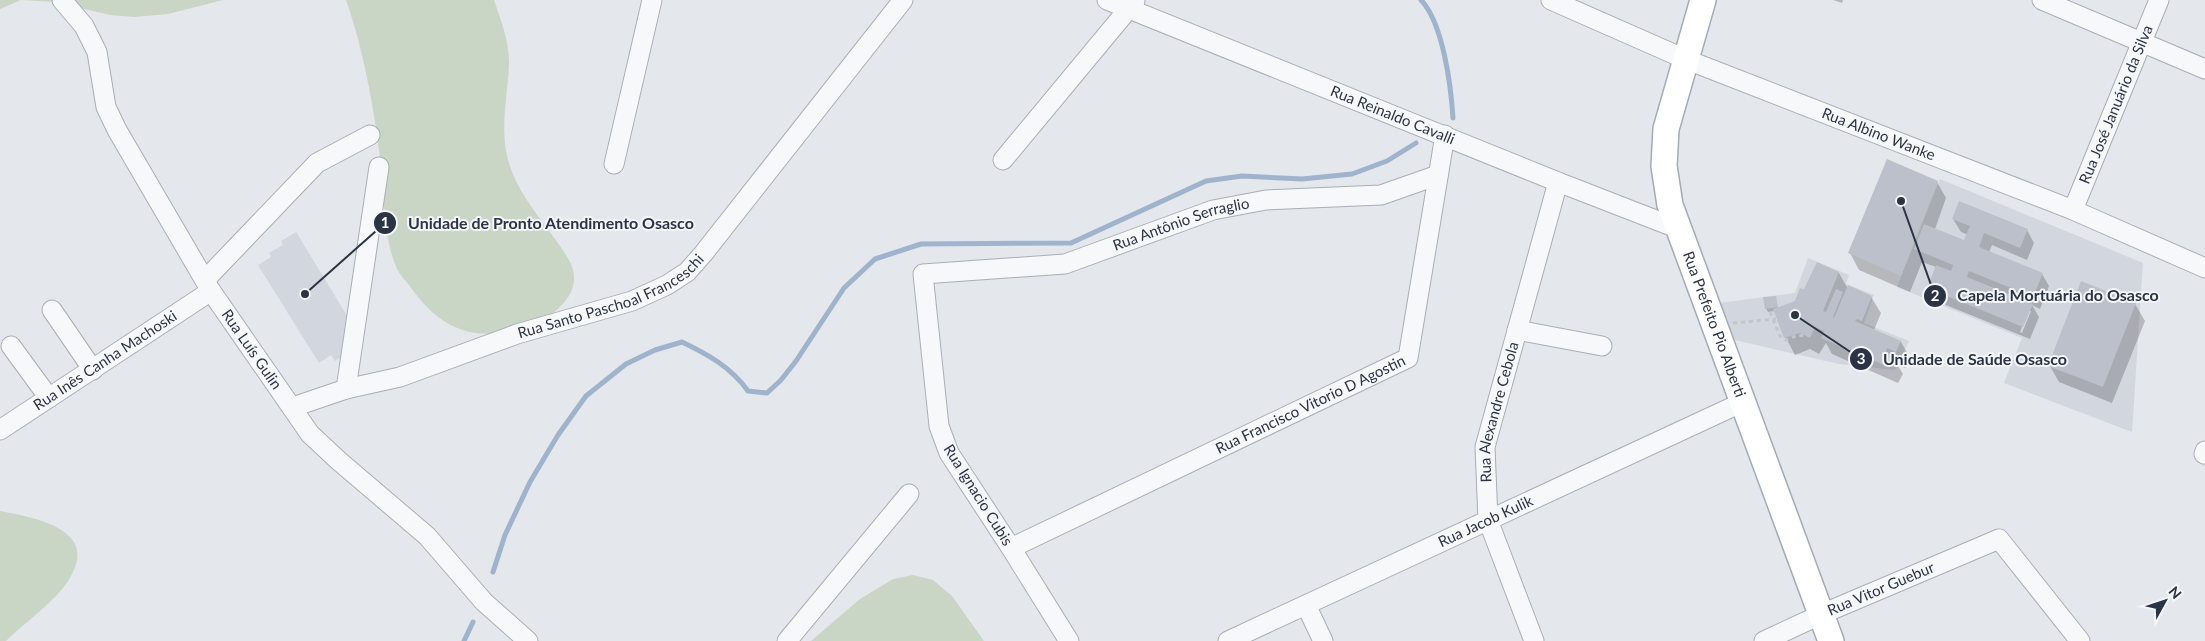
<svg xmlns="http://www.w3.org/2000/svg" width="2205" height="641" font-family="Lato,sans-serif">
<rect width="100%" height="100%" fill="#e4e7ec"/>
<g fill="#d2d6de">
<path d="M 1940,179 L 2143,263 L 2132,432 L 2004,383 L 2022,338 L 1897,287 Z"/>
<path d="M 296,232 L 352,324 L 345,328 L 350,337 L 342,343 L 347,353 L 335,361 L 331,355 L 319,363 L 258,265 L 271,257 L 269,253 L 283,245 L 281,241 Z"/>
<path d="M 1808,258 L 1849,275 L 1846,284 L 1874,295 L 1864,323 L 1909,341 L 1895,370 L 1839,364 L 1735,340 L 1719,303 L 1795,293 Z"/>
</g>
<g fill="#c9d6c5">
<path d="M 0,0 L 223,0 L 168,14 L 135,17 L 110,15 L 55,2 L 21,0 L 0,9 Z"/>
<path d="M 346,0 L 494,0 C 501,21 509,40 509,63 C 508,93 501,120 506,151 C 512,184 533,209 552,235 C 559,245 570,258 573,270 C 578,290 564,305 549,316 C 534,327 493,336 475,333 C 445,328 426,309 409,285 C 405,280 400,275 397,269 C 382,235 385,194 380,158 C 374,107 363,48 346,0 Z"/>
<path d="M 0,511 C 31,517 99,528 71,576 C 58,600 26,621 6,641 L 0,641 Z"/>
<path d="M 913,575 L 933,580 L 952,596 L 984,641 L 811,641 L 860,599 L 893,579 Z"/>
</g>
<g fill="#0003" fill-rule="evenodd">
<path d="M 1833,0 L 1843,0 L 1842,3 Z"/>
<path d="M 1937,182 L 1946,198 L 1935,229 L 1965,242 L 1968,235 L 1961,232 L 1953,219 L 2027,230 L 2034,243 L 2027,260 L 1992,245 L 1989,252 L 2042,274 L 2049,286 L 2040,309 L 2032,305 L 2039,317 L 2030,339 L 1936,301 L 1928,288 L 1936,267 L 1922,262 L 1910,292 L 1859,270 L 1850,253 ZM 2028,311 L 2031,311 L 2022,333 L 2020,332 Z"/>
<path d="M 1817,264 L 1839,273 L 1848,289 L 1871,297 L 1881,313 L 1874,330 L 1901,342 L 1910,358 L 1905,368 L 1897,364 L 1903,374 L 1898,383 L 1832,354 L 1826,343 L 1819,354 L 1810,349 L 1795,355 L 1786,338 L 1775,311 L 1768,312 L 1766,308 L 1775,297 L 1778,308 L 1796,302 L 1805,291 Z"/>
<path d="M 2135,304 L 2145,321 L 2112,403 L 2059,382 L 2050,366 Z"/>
</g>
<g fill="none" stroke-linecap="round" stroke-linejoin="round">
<g stroke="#9fb4cc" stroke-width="5">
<path d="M 1421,0 C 1443,23 1451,86 1453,118"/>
<path d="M 493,572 L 505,535 L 530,482 L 558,435 L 586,396 L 626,364 L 655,350 L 682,342 C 707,354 731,367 748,391 L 767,393 L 781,380 L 796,361 L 844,288 L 875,259 L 921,244 L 1071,243 L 1206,181 L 1242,176 L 1302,179 L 1352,174 L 1387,161 L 1416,143"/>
<path d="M 464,641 L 473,622"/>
</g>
</g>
<g fill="#bbc0ca">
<path d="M 1887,159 L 1938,181 L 1901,276 L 1848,253 Z"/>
<path d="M 1959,201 L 2028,229 L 2020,248 L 1984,233 L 1979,247 L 2043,273 L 2033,297 L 1969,271 L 1967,277 L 2033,304 L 2023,327 L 1927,288 L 1936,265 L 1951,271 L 1953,265 L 1914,249 L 1924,224 L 1964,240 L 1970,226 L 1952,219 Z"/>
<path d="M 1817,262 L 1839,272 L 1823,311 L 1826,312 L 1836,289 L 1843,292 L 1833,317 L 1834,318 L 1848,285 L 1872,296 L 1862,321 L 1857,319 L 1855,321 L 1901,341 L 1896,352 L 1887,348 L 1886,352 L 1894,356 L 1889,367 L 1821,338 L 1824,331 L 1815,327 L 1810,338 L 1800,333 L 1784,338 L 1773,309 L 1795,301 L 1800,288 L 1804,289 Z"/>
<path d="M 2081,281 L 2136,303 L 2103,387 L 2048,366 Z"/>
<path d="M 1776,296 L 1778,307 L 1765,309 L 1763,297 Z"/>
</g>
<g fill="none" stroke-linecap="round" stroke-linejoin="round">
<defs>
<g id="minor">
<path id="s1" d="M 62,0 L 84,26 L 97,52 L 106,107 L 117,130 L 211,291 L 310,434 L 339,461 L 427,536 L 484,602 L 528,641"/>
<path id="s2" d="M 1107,0 L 1558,182 L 1679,229"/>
<path id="s3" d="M 1551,0 L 1685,59 L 2073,210 L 2205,268"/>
<path d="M 2042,0 L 2205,69"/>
<path d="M 1003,160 L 1135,1"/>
<path d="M 614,164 L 652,0"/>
<path id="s4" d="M 2073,210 L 2159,0"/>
<path d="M 205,280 L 317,163 L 370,135"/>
<path d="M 52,310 L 93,370"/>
<path d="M 1517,330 L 1602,346"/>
<path d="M 11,346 L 49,398"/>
<path d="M 346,389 L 379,167"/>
<path id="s5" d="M 293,407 L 346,389 L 400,377 L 517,334 L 632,301 L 667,285 L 687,272 L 703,254 L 903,0"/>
<path id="s6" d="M 0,430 L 211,291"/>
<path d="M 2204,454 L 2205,451"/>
<path id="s7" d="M 1011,548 L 1408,358 L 1445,135"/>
<path d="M 1306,605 L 1323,641"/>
<path d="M 787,641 L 909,494"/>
<path id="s8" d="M 1069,641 L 1011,548 L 949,453 L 939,426 L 923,274 L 1065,264 L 1213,210 L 1266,200 L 1381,195 L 1438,175"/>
<path id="s9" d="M 1228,641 L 1743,402"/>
<path id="s10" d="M 1534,641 L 1488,520 L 1485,447 L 1558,182"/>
<path id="s11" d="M 1764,641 L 1822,614 L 1999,539 L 2080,641"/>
</g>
<g id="major">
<path id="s12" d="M 1703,0 L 1666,129 L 1664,166 L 1670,205 L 1831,641"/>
</g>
</defs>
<use href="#minor" stroke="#a9aeb7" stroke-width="21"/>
<use href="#major" stroke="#a3abb8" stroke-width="28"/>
<g stroke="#c2c5cb" stroke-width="3" stroke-dasharray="4 4" stroke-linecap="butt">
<path d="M 1770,312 L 1781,338 L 1786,340 L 1798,335 L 1805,336"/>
<path d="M 1733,323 L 1776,319"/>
</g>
<use href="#minor" stroke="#f7f8fa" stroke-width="19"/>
<use href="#major" stroke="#fff" stroke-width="25"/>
</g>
<g text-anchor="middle" stroke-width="4" stroke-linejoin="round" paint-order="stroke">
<g font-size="15" fill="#2b3445" stroke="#f4f6f9">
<text dy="5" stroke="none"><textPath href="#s4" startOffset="114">Rua José Januário da Silva</textPath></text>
<text dy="5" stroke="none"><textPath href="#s2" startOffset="308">Rua Reinaldo Cavalli</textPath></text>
<text dy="5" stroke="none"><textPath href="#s3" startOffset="354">Rua Albino Wanke</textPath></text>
<text dy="5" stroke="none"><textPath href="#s8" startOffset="670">Rua Antônio Serraglio</textPath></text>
<text dy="5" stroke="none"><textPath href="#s5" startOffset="338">Rua Santo Paschoal Franceschi</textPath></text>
<text dy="5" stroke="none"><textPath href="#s12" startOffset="338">Rua Prefeito Pio Alberti</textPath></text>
<text dy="5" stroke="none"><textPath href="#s1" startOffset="402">Rua Luís Gulin</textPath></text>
<text dy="5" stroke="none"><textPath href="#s6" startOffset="126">Rua Inês Canha Machoski</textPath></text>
<text dy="5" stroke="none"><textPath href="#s7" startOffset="332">Rua Francisco Vitorio D Agostin</textPath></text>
<text dy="5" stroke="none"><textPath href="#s10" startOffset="239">Rua Alexandre Cebola</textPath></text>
<text transform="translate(978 495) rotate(58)" y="5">Rua Ignacio Cubis</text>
<text dy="5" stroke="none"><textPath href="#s9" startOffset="284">Rua Jacob Kulik</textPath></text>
<text dy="5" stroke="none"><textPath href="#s11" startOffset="128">Rua Vitor Guebur</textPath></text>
</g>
</g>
<path fill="none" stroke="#2b3445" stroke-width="2" d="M305 294L385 223M1901 201L1935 296M1795 315L1861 359"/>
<g fill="#2b3445" stroke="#f4f6f9" stroke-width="2">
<circle cx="305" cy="294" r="5"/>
<circle cx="1901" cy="201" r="5"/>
<circle cx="1795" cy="315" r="5"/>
<circle cx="385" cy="223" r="12"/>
<circle cx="1935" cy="296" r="12"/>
<circle cx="1861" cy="359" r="12"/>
</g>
<g font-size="15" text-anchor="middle" font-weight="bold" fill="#fff">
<text x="385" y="228">1</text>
<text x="1935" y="301">2</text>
<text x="1861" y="364">3</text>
</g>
<g font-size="16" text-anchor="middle" font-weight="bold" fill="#2b3445" stroke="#f4f6f9" stroke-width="4" stroke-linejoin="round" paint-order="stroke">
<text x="551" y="229">Unidade de Pronto Atendimento Osasco</text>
<text x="2058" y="301">Capela Mortuária do Osasco</text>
<text x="1975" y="365">Unidade de Saúde Osasco</text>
</g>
<g transform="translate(2165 601) rotate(50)" stroke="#f4f6f9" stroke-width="4" paint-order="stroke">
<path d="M0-4L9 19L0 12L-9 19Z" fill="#2b3445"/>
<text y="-8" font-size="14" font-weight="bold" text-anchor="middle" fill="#2b3445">N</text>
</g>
</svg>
